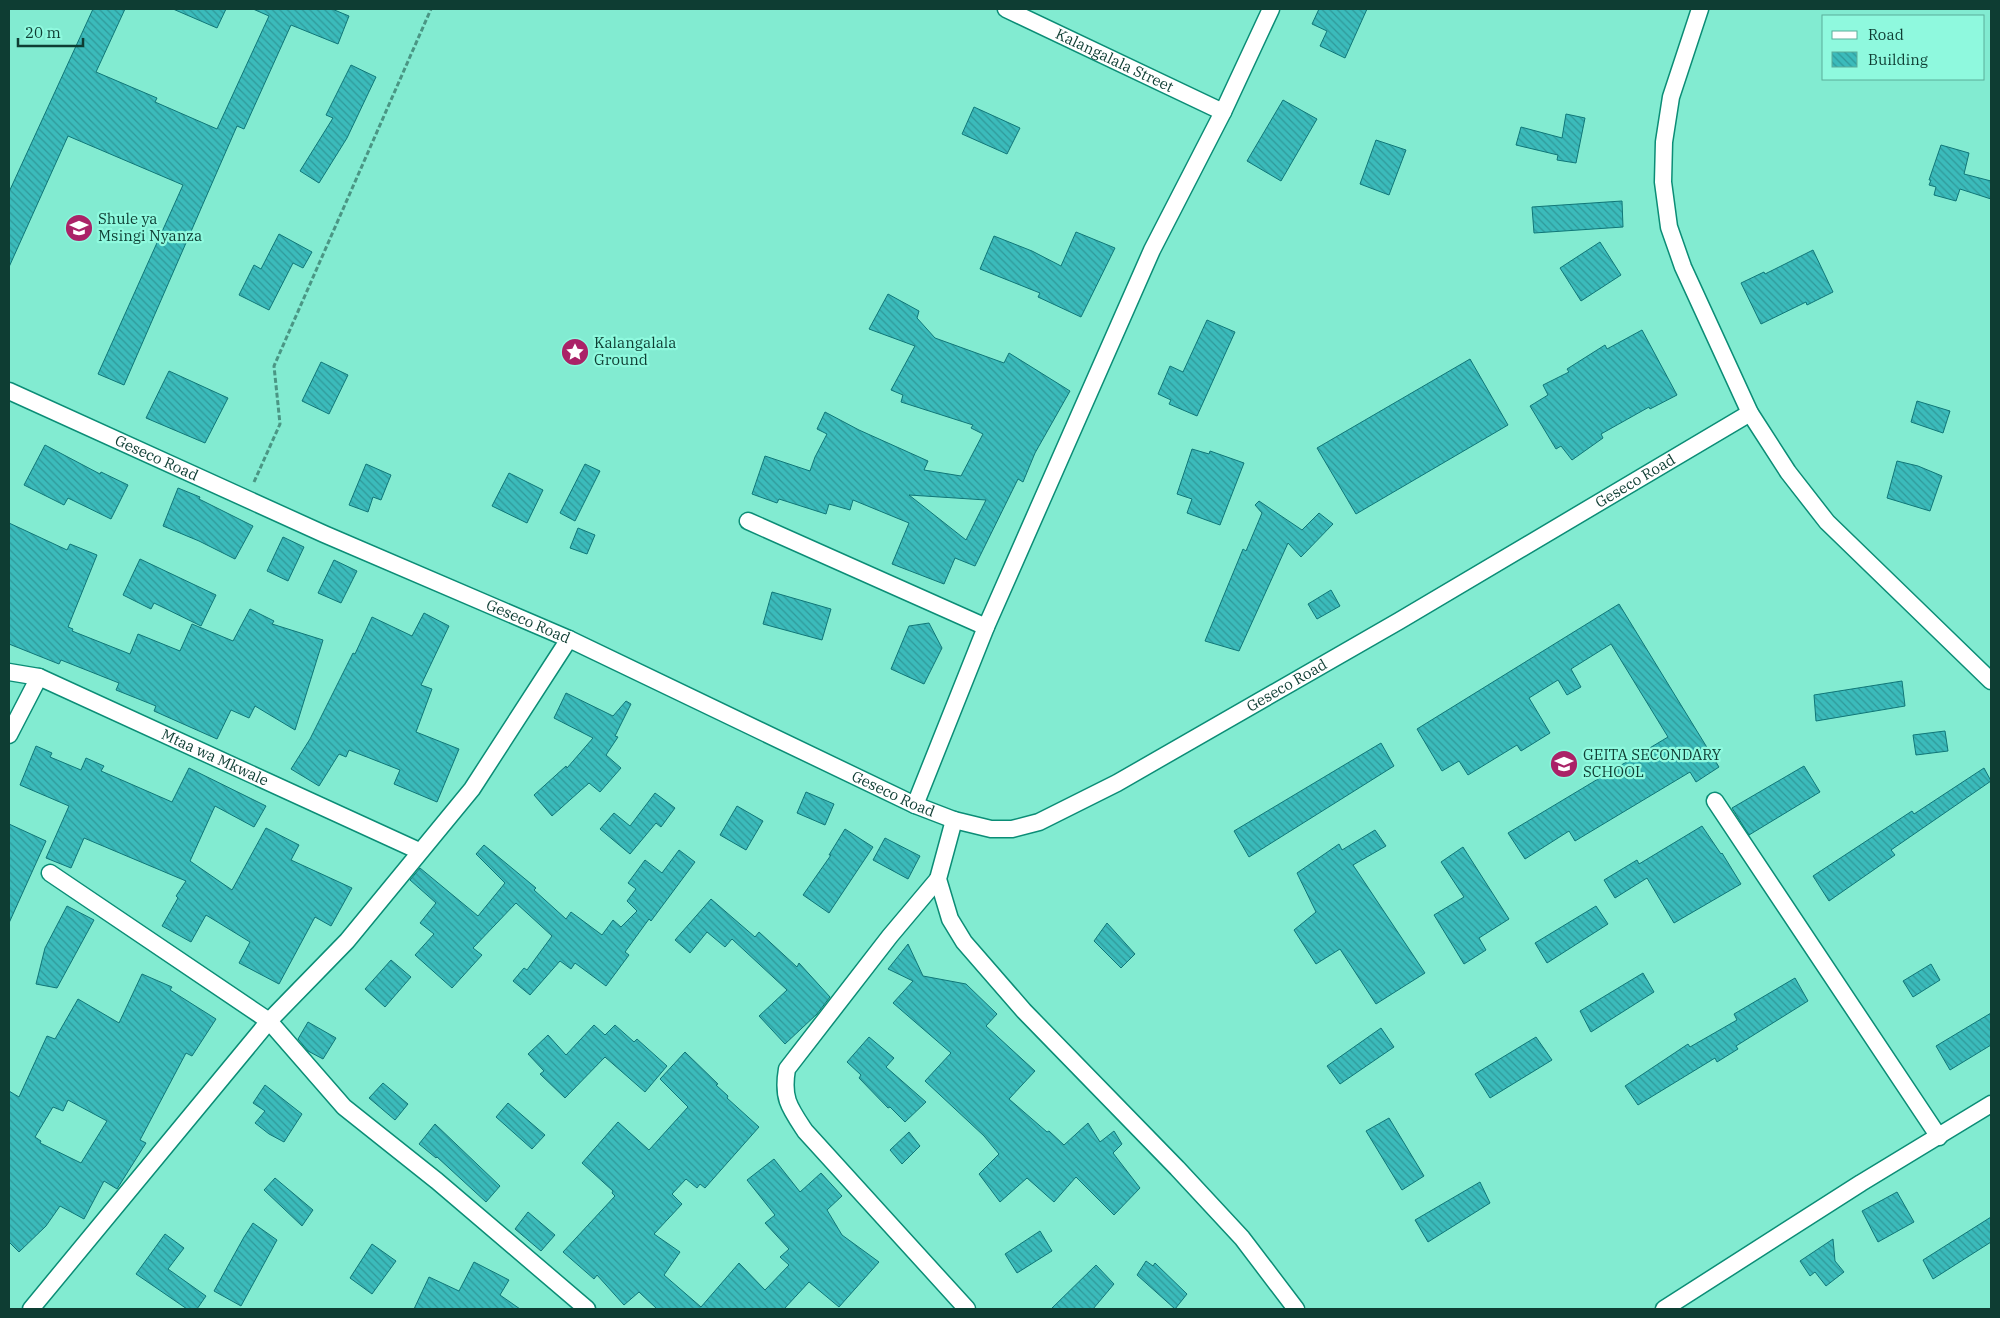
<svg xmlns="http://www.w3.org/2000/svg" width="2000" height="1318" font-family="'IBM Plex Serif',serif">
<defs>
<pattern id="building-back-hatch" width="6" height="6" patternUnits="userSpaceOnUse" patternTransform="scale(1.25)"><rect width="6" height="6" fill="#3bbbbb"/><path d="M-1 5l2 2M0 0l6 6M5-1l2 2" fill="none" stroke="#309999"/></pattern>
</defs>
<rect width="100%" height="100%" fill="#82ebd1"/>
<g fill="url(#building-back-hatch)" stroke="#107778" fill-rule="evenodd">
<path d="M 93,9 L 125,9 L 96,72 L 157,98 L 155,102 L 217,129 L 269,16 L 253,9 L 332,9 L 349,16 L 338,44 L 291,25 L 244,129 L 237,126 L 124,385 L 98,374 L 183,185 L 68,136 L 9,267 L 9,192 Z"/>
<path d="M 173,9 L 226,9 L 217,28 Z"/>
<path d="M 1319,9 L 1367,9 L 1345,58 L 1320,46 L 1327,31 L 1312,24 Z"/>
<path d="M 351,65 L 376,77 L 347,138 L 319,183 L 300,171 L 333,118 L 326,115 Z"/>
<path d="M 1283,100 L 1317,119 L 1281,181 L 1247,161 Z"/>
<path d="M 974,107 L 1020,128 L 1007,154 L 962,134 Z"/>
<path d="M 1566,114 L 1585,118 L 1576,163 L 1557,160 L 1558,155 L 1516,145 L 1521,127 L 1562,138 Z"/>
<path d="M 1376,140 L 1406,150 L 1389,195 L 1360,184 Z"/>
<path d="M 1941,145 L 1969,153 L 1964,174 L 1991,181 L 1991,199 L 1960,189 L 1956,201 L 1934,195 L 1936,187 L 1929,185 L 1931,180 L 1929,180 Z"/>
<path d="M 1622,201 L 1623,227 L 1534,233 L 1532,207 Z"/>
<path d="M 1076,232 L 1115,248 L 1081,317 L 1038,297 L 1040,293 L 980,269 L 994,236 L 1032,251 L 1061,266 Z"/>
<path d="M 279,234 L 312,252 L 303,268 L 293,263 L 269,310 L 239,295 L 254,265 L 261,269 Z"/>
<path d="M 1600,242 L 1621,275 L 1581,301 L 1560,268 Z"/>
<path d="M 1813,250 L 1833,292 L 1807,305 L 1806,302 L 1761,324 L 1741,283 L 1764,272 L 1765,274 Z"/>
<path d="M 888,294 L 919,311 L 917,318 L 935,338 L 1004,363 L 1009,353 L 1070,391 L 1035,453 L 1023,482 L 1018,479 L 975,566 L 955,558 L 944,584 L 892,564 L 909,523 L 853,500 L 850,510 L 829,504 L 826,514 L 779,499 L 777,503 L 752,494 L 765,456 L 810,471 L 815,457 L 827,434 L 817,429 L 825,412 L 859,430 L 928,461 L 924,470 L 961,476 L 983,434 L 971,428 L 973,425 L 901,402 L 903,395 L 891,390 L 915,346 L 869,329 ZM 909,495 L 986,500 L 966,540 Z"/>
<path d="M 1207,320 L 1235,332 L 1197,416 L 1169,404 L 1171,400 L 1158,394 L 1170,366 L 1183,372 Z"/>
<path d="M 1642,330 L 1677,395 L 1650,409 L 1649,407 L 1601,434 L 1603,438 L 1572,460 L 1561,446 L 1556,449 L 1530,406 L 1548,395 L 1543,385 L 1569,372 L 1567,369 L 1605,345 L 1607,349 Z"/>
<path d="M 1470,359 L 1508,425 L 1356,514 L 1317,448 Z"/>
<path d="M 321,362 L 348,375 L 329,414 L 302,401 Z"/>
<path d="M 169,371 L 228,398 L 205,443 L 146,418 Z"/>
<path d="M 1917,401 L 1950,411 L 1943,433 L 1911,422 Z"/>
<path d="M 45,445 L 100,474 L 101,472 L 128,485 L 111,519 L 68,498 L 64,505 L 24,485 Z"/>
<path d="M 1192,449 L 1209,454 L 1210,451 L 1244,463 L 1220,525 L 1187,513 L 1192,499 L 1177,494 Z"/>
<path d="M 1897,461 L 1918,466 L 1942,476 L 1930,511 L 1887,498 Z"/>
<path d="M 366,464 L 391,475 L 381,500 L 373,497 L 368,512 L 349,505 Z"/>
<path d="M 585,464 L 600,471 L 575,521 L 560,513 Z"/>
<path d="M 509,473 L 543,490 L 527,523 L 492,506 Z"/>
<path d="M 178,488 L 200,497 L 199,499 L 253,526 L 235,559 L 199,541 L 163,526 Z"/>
<path d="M 1259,501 L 1302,530 L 1319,513 L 1333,524 L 1301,557 L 1288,543 L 1239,651 L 1205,641 L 1243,549 L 1246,551 L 1262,513 L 1255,505 Z"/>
<path d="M 9,523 L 67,550 L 70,544 L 97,555 L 68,627 L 73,629 L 72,631 L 130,654 L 138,634 L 180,651 L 192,624 L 233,641 L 250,609 L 274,621 L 272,624 L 323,640 L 295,730 L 255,706 L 249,718 L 231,710 L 217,739 L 154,711 L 156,706 L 116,690 L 119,683 L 61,660 L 59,664 L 9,644 Z"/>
<path d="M 578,528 L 595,535 L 587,554 L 570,548 Z"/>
<path d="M 283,537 L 304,547 L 288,581 L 267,571 Z"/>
<path d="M 140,559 L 216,595 L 201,626 L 154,603 L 151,609 L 123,595 Z"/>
<path d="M 334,560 L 357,571 L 341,603 L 318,593 Z"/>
<path d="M 1331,590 L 1340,606 L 1317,619 L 1308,604 Z"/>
<path d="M 772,592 L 831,609 L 822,640 L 763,624 Z"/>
<path d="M 1619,604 L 1719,767 L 1696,782 L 1690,772 L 1575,841 L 1569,831 L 1525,859 L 1508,833 L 1668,737 L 1611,644 L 1571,669 L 1581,687 L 1567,695 L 1558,680 L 1529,698 L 1550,733 L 1521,751 L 1517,745 L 1468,775 L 1459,761 L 1442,771 L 1417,729 Z"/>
<path d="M 424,613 L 449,626 L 421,685 L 432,689 L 416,732 L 459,749 L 437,802 L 394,784 L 400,770 L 349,750 L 346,757 L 339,754 L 319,786 L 291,769 L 310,739 L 353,653 L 355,654 L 372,617 L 412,636 Z"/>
<path d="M 929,623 L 942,648 L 924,684 L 891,669 L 909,626 Z"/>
<path d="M 1902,681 L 1905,706 L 1816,721 L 1814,695 Z"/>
<path d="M 566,693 L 613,716 L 626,701 L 631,704 L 615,736 L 618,737 L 606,755 L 621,768 L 600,792 L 589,783 L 552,816 L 534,795 L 566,766 L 567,768 L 593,738 L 554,718 Z"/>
<path d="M 1945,731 L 1948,751 L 1916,755 L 1913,735 Z"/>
<path d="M 1381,743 L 1394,766 L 1249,857 L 1234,831 Z"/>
<path d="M 36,746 L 52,753 L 50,757 L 81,770 L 86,758 L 104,766 L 101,771 L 172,802 L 189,768 L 266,806 L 254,827 L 215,806 L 190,861 L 232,890 L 266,828 L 299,845 L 291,860 L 352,888 L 331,926 L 315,917 L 279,984 L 239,963 L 250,942 L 206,915 L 191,942 L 162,926 L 178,898 L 176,896 L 186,881 L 84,838 L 71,868 L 46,858 L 69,806 L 20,785 Z"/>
<path d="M 1804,766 L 1820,792 L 1749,835 L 1732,808 Z"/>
<path d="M 1984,768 L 1991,781 L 1891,850 L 1895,855 L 1829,901 L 1813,876 L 1912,811 L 1914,814 Z"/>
<path d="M 806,792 L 834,804 L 825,825 L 797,813 Z"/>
<path d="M 655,793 L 675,808 L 661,827 L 656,823 L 630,854 L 600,829 L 614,813 L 630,826 Z"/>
<path d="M 737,806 L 763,821 L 746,850 L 720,835 Z"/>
<path d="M 9,824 L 46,841 L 9,923 Z"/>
<path d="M 1702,826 L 1721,854 L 1722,853 L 1741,884 L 1674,923 L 1647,878 L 1615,898 L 1604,880 L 1637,860 L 1639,864 Z"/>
<path d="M 845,829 L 873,847 L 829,913 L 803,895 L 831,855 L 829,855 Z"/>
<path d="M 1375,830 L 1386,846 L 1353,865 L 1425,973 L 1376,1004 L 1340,949 L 1316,964 L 1294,930 L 1316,912 L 1297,873 L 1339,844 L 1342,850 Z"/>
<path d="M 885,838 L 920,856 L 908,879 L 873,860 Z"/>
<path d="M 484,845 L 536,888 L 534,890 L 566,919 L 571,912 L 602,935 L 613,920 L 621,927 L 637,911 L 627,901 L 636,889 L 628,883 L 645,860 L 662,873 L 679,850 L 695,862 L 651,921 L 649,919 L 625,952 L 629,955 L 606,986 L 575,963 L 571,969 L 560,961 L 530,995 L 513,981 L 524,968 L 527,970 L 552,936 L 516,903 L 473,948 L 482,955 L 452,988 L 415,955 L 434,934 L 420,923 L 436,903 L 410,880 L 420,868 L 478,916 L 505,883 L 476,854 Z"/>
<path d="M 1463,847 L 1509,919 L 1479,938 L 1486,950 L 1464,964 L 1434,915 L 1464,897 L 1441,862 Z"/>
<path d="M 711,899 L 755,937 L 759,932 L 797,967 L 799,963 L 830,997 L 817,1014 L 785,1044 L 759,1016 L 787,990 L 732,939 L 725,947 L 707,932 L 690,953 L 675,940 Z"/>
<path d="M 67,906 L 94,920 L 57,988 L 36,984 L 45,948 Z"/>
<path d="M 1596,906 L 1608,924 L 1547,963 L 1535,943 Z"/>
<path d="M 1107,923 L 1135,954 L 1121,968 L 1094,941 Z"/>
<path d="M 908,944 L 923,976 L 966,984 L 997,1014 L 986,1026 L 1035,1071 L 1009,1099 L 1047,1132 L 1049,1131 L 1064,1145 L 1088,1123 L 1100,1142 L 1114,1131 L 1122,1144 L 1113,1153 L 1140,1188 L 1114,1215 L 1076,1177 L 1054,1202 L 1027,1178 L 1000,1202 L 979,1174 L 999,1154 L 984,1136 L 925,1081 L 951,1053 L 893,1003 L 913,981 L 888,969 Z"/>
<path d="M 391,960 L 411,977 L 385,1007 L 365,989 Z"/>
<path d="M 1931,964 L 1940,980 L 1913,997 L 1903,981 Z"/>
<path d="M 1643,973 L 1654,992 L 1591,1032 L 1580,1011 Z"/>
<path d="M 142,974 L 172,987 L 170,990 L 216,1019 L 192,1056 L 186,1053 L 140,1140 L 146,1143 L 117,1189 L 104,1181 L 84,1219 L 60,1206 L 46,1226 L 19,1252 L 9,1242 L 9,1091 L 19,1097 L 47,1036 L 55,1039 L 78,999 L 119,1023 ZM 68,1100 L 107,1121 L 81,1163 L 40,1143 L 41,1141 L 35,1137 L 53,1107 L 63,1111 Z"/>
<path d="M 1795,978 L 1808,1001 L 1736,1046 L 1738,1049 L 1717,1062 L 1715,1058 L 1638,1105 L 1625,1086 L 1688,1044 L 1690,1047 L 1737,1020 L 1734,1014 Z"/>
<path d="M 1991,1013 L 1991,1045 L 1950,1070 L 1936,1046 Z"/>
<path d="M 308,1022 L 336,1038 L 323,1059 L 308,1051 L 298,1039 Z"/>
<path d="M 594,1025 L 605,1035 L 615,1025 L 634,1042 L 637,1039 L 667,1066 L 645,1092 L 605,1057 L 565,1098 L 540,1074 L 544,1071 L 528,1054 L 548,1035 L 566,1055 Z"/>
<path d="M 1381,1028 L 1394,1047 L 1340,1084 L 1327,1066 Z"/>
<path d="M 869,1037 L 894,1058 L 886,1067 L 926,1102 L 905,1122 L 890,1107 L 888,1108 L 859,1078 L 861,1075 L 847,1062 Z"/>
<path d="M 1536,1037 L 1552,1060 L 1490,1098 L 1475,1074 Z"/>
<path d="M 685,1052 L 718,1084 L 716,1085 L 728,1096 L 727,1098 L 759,1127 L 705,1188 L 700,1184 L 697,1188 L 686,1179 L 672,1194 L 682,1204 L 654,1234 L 680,1252 L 664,1275 L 701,1307 L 739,1263 L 765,1290 L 789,1265 L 780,1257 L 789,1249 L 765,1223 L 775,1215 L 747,1180 L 774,1159 L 800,1192 L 821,1173 L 842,1196 L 827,1210 L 842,1235 L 879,1262 L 839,1307 L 809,1282 L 784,1309 L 657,1309 L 639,1292 L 624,1305 L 597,1275 L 594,1279 L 563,1252 L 615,1196 L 612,1193 L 613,1191 L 582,1163 L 618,1122 L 649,1150 L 688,1107 L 660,1079 Z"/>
<path d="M 383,1083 L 408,1104 L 395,1120 L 369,1098 Z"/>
<path d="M 265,1085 L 302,1114 L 284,1142 L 269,1134 L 255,1123 L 265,1111 L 253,1103 Z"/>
<path d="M 508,1103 L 545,1135 L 532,1149 L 496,1117 Z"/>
<path d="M 1389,1118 L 1424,1176 L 1402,1190 L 1366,1131 Z"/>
<path d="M 435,1124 L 500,1186 L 486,1202 L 437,1157 L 436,1158 L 419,1144 Z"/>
<path d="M 909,1132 L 920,1146 L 902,1164 L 890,1150 Z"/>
<path d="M 275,1178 L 313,1210 L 302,1226 L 264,1190 Z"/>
<path d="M 1480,1182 L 1490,1203 L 1428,1242 L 1415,1220 Z"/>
<path d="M 1897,1192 L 1914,1222 L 1878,1242 L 1862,1211 Z"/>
<path d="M 528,1212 L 555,1235 L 541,1251 L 515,1229 Z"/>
<path d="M 1991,1217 L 1991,1242 L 1933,1279 L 1923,1260 Z"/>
<path d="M 253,1223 L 277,1240 L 241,1306 L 214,1291 L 244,1237 Z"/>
<path d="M 1040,1231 L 1052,1251 L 1017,1273 L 1005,1254 Z"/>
<path d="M 165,1234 L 184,1248 L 168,1269 L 206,1296 L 197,1309 L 187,1309 L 136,1274 Z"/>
<path d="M 1833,1239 L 1835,1261 L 1844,1272 L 1826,1286 L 1815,1272 L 1810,1276 L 1800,1261 Z"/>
<path d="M 372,1244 L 396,1261 L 372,1294 L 350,1278 Z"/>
<path d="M 1146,1261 L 1153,1266 L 1155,1263 L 1187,1294 L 1175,1309 L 1137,1275 Z"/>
<path d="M 474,1262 L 509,1280 L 500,1295 L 520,1309 L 414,1309 L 429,1277 L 459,1291 Z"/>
<path d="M 1096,1265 L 1114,1284 L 1093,1309 L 1051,1309 Z"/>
</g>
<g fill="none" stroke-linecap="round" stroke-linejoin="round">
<defs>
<g id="minor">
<path id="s1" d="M 1006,9 L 1223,112"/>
<path d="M 1700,9 L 1671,97 L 1664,142 L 1663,182 L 1669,227 L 1683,267 L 1750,413 L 1788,472 L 1827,522 L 1991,681"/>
<path id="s2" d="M 9,391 L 324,534 L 569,639 L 915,805 L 954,820 L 991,829 L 1012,829 L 1039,822 L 1117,783 L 1399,621 L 1750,413"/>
<path d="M 748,521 L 986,627"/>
<path id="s3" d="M 9,672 L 39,677 L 419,851"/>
<path d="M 9,735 L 39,677"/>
<path d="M 1715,801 L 1939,1137"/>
<path d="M 915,805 L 986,627 L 1152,250 L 1223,112 L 1271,9"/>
<path d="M 954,820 L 938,879 L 950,919 L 964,942 L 1024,1011 L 1177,1168 L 1242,1238 L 1296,1309"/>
<path d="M 50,873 L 269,1021 L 344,1107 L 437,1181 L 587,1309"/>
<path d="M 938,879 L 890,936 L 787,1069 C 782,1098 789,1107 805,1131 L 967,1309"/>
<path d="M 31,1309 L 269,1021 L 347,941 L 472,789 L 569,639"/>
<path d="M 1664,1309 L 1861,1183 L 1991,1104"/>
</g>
</defs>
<use href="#minor" stroke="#0b8d76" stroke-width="19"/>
<path stroke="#4a9684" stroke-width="3" stroke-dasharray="5 2.5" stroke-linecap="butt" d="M 254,482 L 280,424 L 274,366 L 431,9"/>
<use href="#minor" stroke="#fff" stroke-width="16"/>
</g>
<defs>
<symbol id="school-disc" viewBox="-11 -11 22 22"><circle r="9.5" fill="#aa2267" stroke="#8ff9de"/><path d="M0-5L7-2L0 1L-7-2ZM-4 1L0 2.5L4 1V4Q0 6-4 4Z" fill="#fff"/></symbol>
<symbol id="sight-disc" viewBox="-11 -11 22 22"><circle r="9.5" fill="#aa2267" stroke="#8ff9de"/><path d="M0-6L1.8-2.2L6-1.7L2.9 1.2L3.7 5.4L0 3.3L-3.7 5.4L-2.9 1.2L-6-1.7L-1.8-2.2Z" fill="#fff"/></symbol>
</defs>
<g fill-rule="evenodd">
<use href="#school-disc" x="63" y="212" width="32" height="32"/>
<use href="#sight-disc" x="559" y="336" width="32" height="32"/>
<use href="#school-disc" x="1548" y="748" width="32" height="32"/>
</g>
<g text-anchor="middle" stroke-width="4.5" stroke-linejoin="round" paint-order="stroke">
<g font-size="15" fill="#0e3d33" stroke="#8ff9de">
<text dy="5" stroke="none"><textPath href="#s1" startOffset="120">Kalangalala Street</textPath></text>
<text dy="5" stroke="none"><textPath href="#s2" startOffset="162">Geseco Road</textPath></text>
<text dy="5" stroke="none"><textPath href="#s2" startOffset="1812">Geseco Road</textPath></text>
<text dy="5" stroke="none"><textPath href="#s2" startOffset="568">Geseco Road</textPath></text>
<text dy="5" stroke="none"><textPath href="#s2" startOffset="1408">Geseco Road</textPath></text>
<text dy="5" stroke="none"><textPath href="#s3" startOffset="224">Mtaa wa Mkwale</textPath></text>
<text dy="5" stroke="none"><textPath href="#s2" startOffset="972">Geseco Road</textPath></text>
</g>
<g font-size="15" fill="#0e3d33" stroke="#8ff9de" text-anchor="start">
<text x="98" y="224">Shule ya<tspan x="98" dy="17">Msingi Nyanza</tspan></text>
<text x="594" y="348">Kalangalala<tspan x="594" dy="17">Ground</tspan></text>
<text x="1583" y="760">GEITA SECONDARY<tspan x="1583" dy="17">SCHOOL</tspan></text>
</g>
</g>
<rect width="2000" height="1318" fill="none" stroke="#0e3d33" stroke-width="20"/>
<rect x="1822" y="15" width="162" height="65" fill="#8ff9de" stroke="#5bae9a"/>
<rect x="1832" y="31" width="25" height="8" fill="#ffffff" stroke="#5bae9a"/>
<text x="1868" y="40" font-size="15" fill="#0e3d33">Road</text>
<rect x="1832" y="52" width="25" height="15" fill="url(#building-back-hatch)" stroke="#5bae9a"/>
<text x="1868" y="65" font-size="15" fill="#0e3d33">Building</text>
<path d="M18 38v8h65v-8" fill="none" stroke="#0e3d33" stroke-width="2.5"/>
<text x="25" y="38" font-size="15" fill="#0e3d33" stroke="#8ff9de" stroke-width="4" paint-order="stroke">20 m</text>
</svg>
